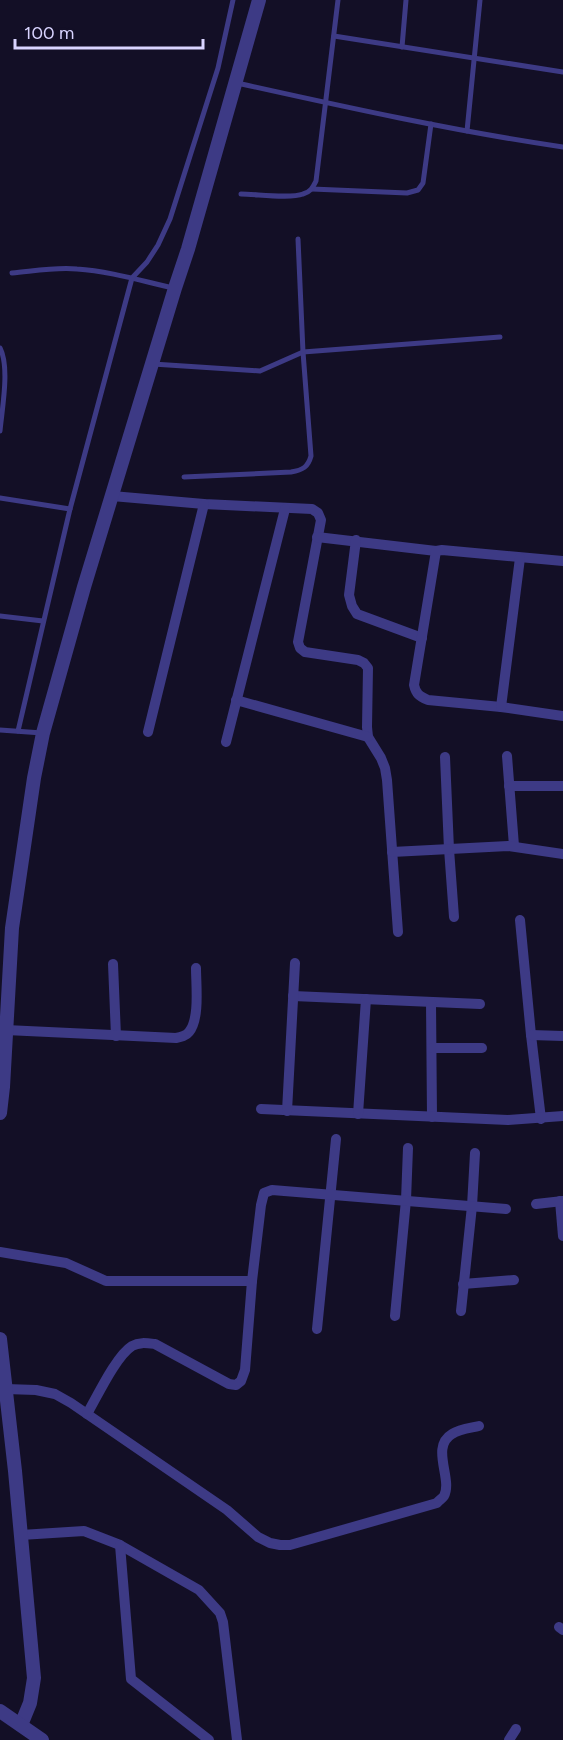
<svg xmlns="http://www.w3.org/2000/svg" width="563" height="1740" font-family="Figtree,sans-serif">
<rect width="100%" height="100%" fill="#130f26"/>
<g fill="none" stroke-linecap="round" stroke-linejoin="round">
<g stroke="#3d3a85" stroke-width="5">
<path d="M 334,36 L 563,72"/>
<path d="M 402,47 L 406,0"/>
<path d="M 237,83 C 345,107 454,131 563,147"/>
<path d="M 467,131 L 480,0"/>
<path d="M 312,189 L 407,193 L 418,190 L 423,183 L 431,124"/>
<path d="M 241,194 C 256,194 290,199 303,194 C 311,192 313,187 316,181 L 338,0"/>
<path d="M 12,273 C 34,271 55,267 77,269 C 109,271 142,281 173,288"/>
<path d="M 0,348 C 10,367 2,409 0,431"/>
<path d="M 153,364 L 260,371 L 303,352 L 500,337"/>
<path d="M 184,477 L 291,472 C 303,470 308,467 311,456 L 303,352 L 298,239"/>
<path d="M 0,498 L 70,509"/>
<path d="M 0,616 L 43,621"/>
<path d="M 0,730 L 42,733"/>
<path d="M 18,731 L 70,509 L 132,278 L 147,262 L 158,245 L 170,219 L 218,68 L 233,0"/>
</g>
<g stroke="#3d3a85" stroke-width="10">
<path d="M 112,496 L 204,504 L 312,509 L 318,513 L 321,520 L 298,642 L 300,648 L 305,652 L 358,660 L 364,663 L 368,668 L 367,727 L 368,737 L 381,758 L 385,768 L 387,780 L 398,932"/>
<path d="M 317,537 L 436,551"/>
<path d="M 356,540 L 349,595 L 352,606 L 357,614 L 422,638"/>
<path d="M 563,561 L 442,550 L 436,551 L 414,685 C 416,694 419,696 428,700 L 501,707 L 563,716"/>
<path d="M 236,700 L 368,737"/>
<path d="M 501,707 L 520,558"/>
<path d="M 148,732 L 204,504"/>
<path d="M 226,742 L 285,509"/>
<path d="M 507,756 L 514,846"/>
<path d="M 445,757 L 449,849 L 454,917"/>
<path d="M 509,786 L 563,786"/>
<path d="M 392,852 L 508,846 L 563,854"/>
<path d="M 520,920 L 531,1035 L 541,1119"/>
<path d="M 113,964 L 116,1036"/>
<path d="M 293,996 L 480,1004"/>
<path d="M 431,1002 L 432,1117"/>
<path d="M 6,1030 L 176,1038 C 181,1037 186,1036 189,1032 C 200,1019 196,985 196,968"/>
<path d="M 531,1035 L 563,1036"/>
<path d="M 432,1048 L 482,1048"/>
<path d="M 261,1109 L 508,1120 L 563,1116"/>
<path d="M 287,1111 L 295,963"/>
<path d="M 358,1114 L 366,999"/>
<path d="M 560,1201 L 563,1236"/>
<path d="M 536,1204 L 563,1201"/>
<path d="M 0,1252 L 66,1263 L 106,1281 L 252,1281"/>
<path d="M 463,1284 L 514,1280"/>
<path d="M 461,1311 L 472,1206 L 475,1153"/>
<path d="M 395,1316 L 406,1200 L 408,1148"/>
<path d="M 317,1329 L 336,1139"/>
<path d="M 6,1389 L 36,1390 L 55,1394 L 71,1403 L 227,1510 L 258,1537 L 270,1543 L 280,1545 L 290,1545 L 437,1503 C 439,1500 442,1499 444,1496 C 453,1479 430,1447 452,1434 C 460,1429 471,1428 479,1426"/>
<path d="M 87,1414 C 97,1397 116,1356 132,1346 C 139,1342 146,1343 155,1344 L 229,1384 L 236,1385 L 241,1381 L 245,1370 L 252,1281 L 261,1205 L 264,1193 L 272,1190 L 506,1209"/>
<path d="M 21,1535 L 84,1531 L 120,1545 L 199,1590 L 220,1613 L 223,1622 L 237,1740"/>
<path d="M 120,1545 L 131,1679 L 209,1740"/>
<path d="M 559,1627 L 563,1630"/>
<path d="M 509,1740 L 516,1729"/>
</g>
<g stroke="#3d3a85" stroke-width="14">
<path d="M 0,1113 L 3,1087 L 12,928 L 34,778 L 43,733 L 84,587 L 175,288 L 188,249 L 259,0"/>
<path d="M 0,1339 L 15,1471 L 34,1678 L 30,1703 L 21,1725"/>
<path d="M 0,1711 L 42,1740"/>
</g>
</g>
<path d="M15 39v9h188v-9" fill="none" stroke="#d9d4ff" stroke-width="3"/>
<text x="24" y="39" font-size="18" fill="#d9d4ff" stroke="#130f26" stroke-width="4.5" paint-order="stroke">100 m</text>
</svg>
